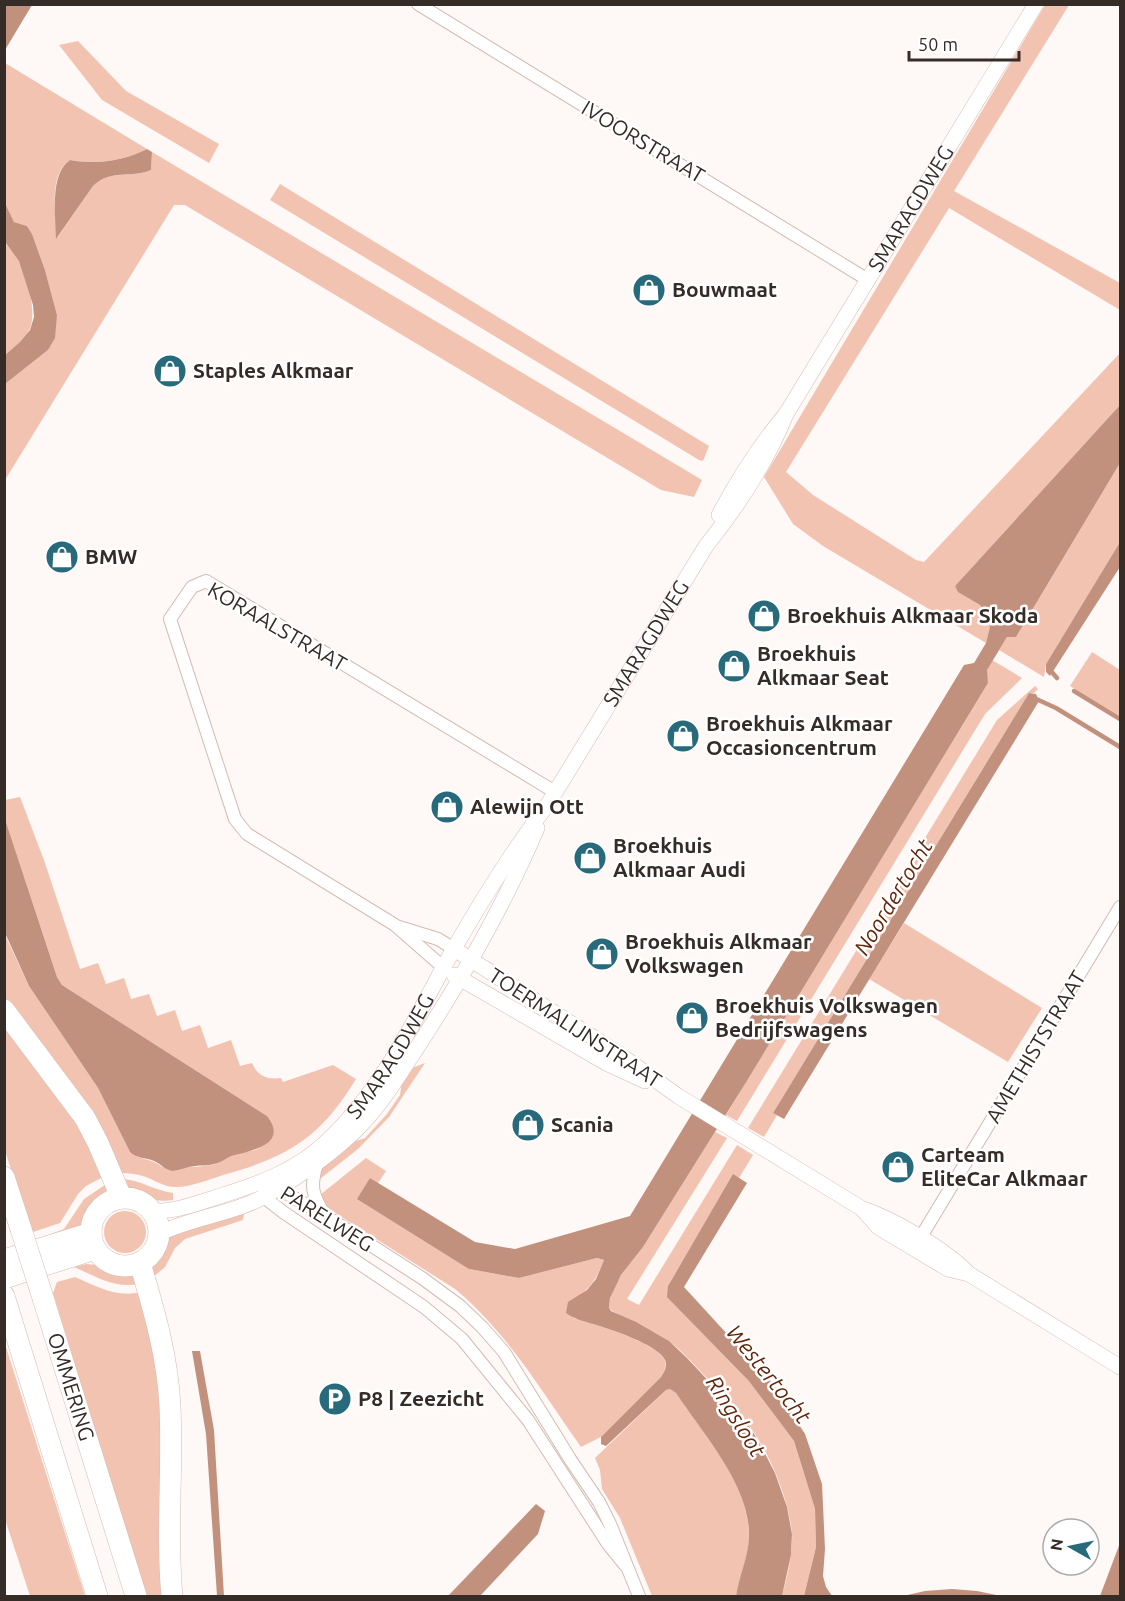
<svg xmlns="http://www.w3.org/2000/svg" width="1125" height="1601" font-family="Ubuntu,sans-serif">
<rect width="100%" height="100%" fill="#fef8f6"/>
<g fill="#f2c3b1">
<path d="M 1045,5 L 1069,5 L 954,191 L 1120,283 L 1120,310 L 949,208 L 786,472 L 813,495 L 916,560 L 924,562 L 1120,353 L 1120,405 L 955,586 L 959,592 L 980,605 L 991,622 L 986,643 L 823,546 L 793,524 L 764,477 Z"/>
<path d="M 78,41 L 126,91 L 219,144 L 209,163 L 102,100 L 59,45 Z"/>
<path d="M 5,63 L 147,149 C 123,161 96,165 70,160 C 48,174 56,215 57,238 L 93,186 C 112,168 130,179 151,170 L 152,152 L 702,480 L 694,497 L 661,490 L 185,205 L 174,205 L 5,480 L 5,384 L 48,350 L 57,315 L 45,270 L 32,234 L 27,226 L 14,222 L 5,203 Z"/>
<path d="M 280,184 L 709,446 L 703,461 L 699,460 L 270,200 Z"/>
<path d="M 4,242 C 9,248 15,254 19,260 C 27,275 37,312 30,328 C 25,340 14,347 5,355 Z"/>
<path d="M 1120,463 L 1120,542 L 1046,664 L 1044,677 L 999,650 L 1007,637 L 1016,637 Z"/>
<path d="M 1092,652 L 1120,670 L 1120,716 L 1070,686 Z"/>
<path d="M 992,660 L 1022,678 L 985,714 L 737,1121 L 726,1115 L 988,683 L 986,670 Z"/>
<path d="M 1035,686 L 1038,689 L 1034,693 L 1029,693 L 773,1113 L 777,1115 L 764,1137 L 748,1128 L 997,720 Z"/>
<path d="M 20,797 L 45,863 L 80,969 L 98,963 L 106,984 L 124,978 L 131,999 L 149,994 L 157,1016 L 175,1010 L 182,1031 L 200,1025 L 208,1048 L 231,1040 L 240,1066 L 252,1063 C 257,1076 268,1080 281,1078 L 283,1082 L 333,1065 L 356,1079 C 320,1138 288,1157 223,1175 C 208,1180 193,1186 178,1187 C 165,1188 155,1180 143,1176 C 136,1174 128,1173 120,1173 L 5,1006 L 4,933 L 29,986 L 98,1088 L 130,1152 C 139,1160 152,1158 162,1167 C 180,1168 198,1168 215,1164 C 221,1162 226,1158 232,1156 C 249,1149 255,1155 271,1139 L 267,1116 L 62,985 L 57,977 L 5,819 L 5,800 Z"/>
<path d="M 904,923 L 1042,1008 L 1008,1062 L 869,979 Z"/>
<path d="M 4,1020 L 57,1087 L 105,1176 L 86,1186 L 78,1194 L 60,1223 L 30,1233 L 5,1150 Z"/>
<path d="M 425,1063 L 389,1117 L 358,1149 L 316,1182 L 317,1176 L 324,1164 L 350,1143 L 365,1138 L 387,1114 L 400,1095 L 402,1082 L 412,1068 Z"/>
<path d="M 715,1132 L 727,1138 L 627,1299 L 639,1305 L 737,1145 L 753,1155 L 739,1178 L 733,1175 L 668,1286 L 748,1380 L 794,1441 L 815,1509 L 816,1547 L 804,1596 L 782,1596 C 787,1577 793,1554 792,1533 C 788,1496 768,1449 745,1420 C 733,1404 718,1390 705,1376 C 693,1364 682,1350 668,1341 C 658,1333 613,1314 609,1308 L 611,1292 L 621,1275 L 643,1247 Z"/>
<path d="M 366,1158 L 386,1171 L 378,1183 L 370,1178 L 469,1269 L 519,1278 L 597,1258 L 604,1260 C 598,1274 593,1286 581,1294 L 573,1318 C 592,1323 655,1342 664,1359 C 668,1366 664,1371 661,1377 L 601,1437 L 581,1447 C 542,1392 508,1333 455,1289 L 329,1209 L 323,1202 L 320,1195 Z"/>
<path d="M 122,1179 C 141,1180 155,1191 173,1193 L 173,1200 C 155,1203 141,1196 125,1188 Z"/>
<path d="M 108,1183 L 111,1192 L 97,1200 L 91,1206 L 79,1228 L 41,1238 L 64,1229 L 84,1199 Z"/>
<circle cx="125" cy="1232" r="21"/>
<path d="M 244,1214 L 243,1220 L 185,1239 L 175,1248 L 165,1267 L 152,1278 L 151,1266 C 160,1257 166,1238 175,1232 C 184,1226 230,1217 244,1214 Z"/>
<path d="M 86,1264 L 98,1265 L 116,1274 L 136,1273 L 139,1284 C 115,1289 95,1276 74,1267 Z"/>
<path d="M 75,1277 C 98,1287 116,1298 142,1292 L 159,1360 L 166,1596 L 145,1596 L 53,1293 L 57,1282 Z"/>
<path d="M 5,1344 L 85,1596 L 30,1596 L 5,1519 Z"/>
<path d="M 670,1389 L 676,1393 C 705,1436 749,1482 749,1537 C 749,1556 739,1577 736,1596 L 652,1596 L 620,1518 L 602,1489 L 600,1470 L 595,1458 L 666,1390 Z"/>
</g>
<g fill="#c2917e">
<path d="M 5,4 L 32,5 L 5,50 L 4,5 Z"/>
<path d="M 147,149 L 152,152 L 151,170 C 130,179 112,168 93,186 L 56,239 C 56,217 49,174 70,160 C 96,165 123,161 147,149 Z"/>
<path d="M 5,203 L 14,222 L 27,226 L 32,234 L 45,270 L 57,315 L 55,338 L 48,350 L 5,384 L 5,355 L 20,342 L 30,330 L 34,317 L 33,305 L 19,261 L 5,242 Z"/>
<path d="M 1120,405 L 1120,463 L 1016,637 L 1007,637 L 987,670 L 988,683 L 745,1084 L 643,1247 L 621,1275 L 610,1298 L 609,1308 L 611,1311 L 636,1322 L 669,1341 L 686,1357 L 746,1421 L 759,1442 L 775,1473 L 787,1507 L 792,1534 L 791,1555 L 782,1596 L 736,1596 C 739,1577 748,1557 749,1538 C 751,1486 703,1434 676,1393 L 670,1389 L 666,1390 L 606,1446 L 601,1444 L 601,1437 L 661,1377 C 664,1372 668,1366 665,1360 C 657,1344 609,1329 593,1324 C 583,1321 574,1319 566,1313 L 568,1302 L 587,1290 L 596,1279 L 604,1260 L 597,1258 L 519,1278 L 469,1269 L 357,1199 L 370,1178 L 475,1242 L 515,1249 L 630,1216 L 964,665 L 974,663 L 986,643 L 991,622 L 980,605 L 958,592 L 955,586 Z"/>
<path d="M 1120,542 L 1120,567 L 1050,676 L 1046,672 L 1046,664 Z"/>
<path d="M 1029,693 L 1036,694 L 1039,701 L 784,1119 L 773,1113 Z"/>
<path d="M 5,819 L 57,977 L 62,985 L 267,1116 C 288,1143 255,1150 235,1155 C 228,1156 222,1163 214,1164 C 208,1166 201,1165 195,1166 C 187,1167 180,1170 172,1171 C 164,1169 161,1164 154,1161 C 145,1157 137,1159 130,1152 L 98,1088 L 29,986 L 5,933 Z"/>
<path d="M 733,1174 L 747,1183 L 684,1287 L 773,1384 L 805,1434 L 822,1484 L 825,1549 L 823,1576 L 826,1587 L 832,1596 L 804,1596 L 816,1547 L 815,1509 L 794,1441 L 748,1380 L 667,1297 L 668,1286 Z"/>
<path d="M 192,1351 L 200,1351 L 214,1430 L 224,1596 L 217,1596 L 206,1434 Z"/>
<path d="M 536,1504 L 545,1511 L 538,1534 L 480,1596 L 448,1596 Z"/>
<path d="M 1120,1543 L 1120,1596 L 1100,1596 Z"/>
<path d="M 952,1589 L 977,1591 L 1001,1596 L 903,1596 L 925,1591 Z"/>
</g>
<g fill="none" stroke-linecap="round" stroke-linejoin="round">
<g stroke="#c2917e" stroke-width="4.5">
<path d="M 1050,670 L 1057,678"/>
<path d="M 1074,691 L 1120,719"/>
<path d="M 1034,698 L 1056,708 L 1120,747"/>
</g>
<defs>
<g id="minor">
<path d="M 418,4 L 868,280"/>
<path d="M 399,927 L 438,939 L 454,949"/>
<path d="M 444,968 L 395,925 L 247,834 L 235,819 L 170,619 L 192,587 L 206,581 L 555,792"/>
<path d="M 317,1164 C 310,1186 312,1194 324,1214"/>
<path d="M 274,1186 L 324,1215 L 422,1278 L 460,1306 L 482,1327 L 504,1352 L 570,1459 L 599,1502 L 610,1524 L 639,1596"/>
<path d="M 264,1191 L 264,1197 L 283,1212 L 424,1307 L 462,1339 L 528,1420 L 608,1544 L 625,1565"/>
<path d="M 916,1245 L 1120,907"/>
</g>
<g id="tertiary">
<path id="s1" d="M 719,515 C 738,479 759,446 786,414 L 1036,4"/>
<path d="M 454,949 L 616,1052 L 678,1096 L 861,1208 C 895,1220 945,1249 969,1274 L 1120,1367"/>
<path d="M 454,975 L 608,1064 L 645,1081"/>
<path d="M 863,1210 L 878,1227 L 948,1269 L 969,1274"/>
<path id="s2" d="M 153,1211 C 176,1212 201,1202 223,1195 C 259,1184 296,1170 324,1144 C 376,1097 410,1030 443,968 C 475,911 509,855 548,804 L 706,546 C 738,506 767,462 786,414"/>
<path d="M 160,1233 C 194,1217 236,1213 267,1195 C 300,1176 331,1155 358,1128 C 384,1102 402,1070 422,1040 C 466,972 505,903 537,828"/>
</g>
<g id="trunk">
<path d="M 4,1010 L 85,1118 L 98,1143 L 121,1197"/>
<path d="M 4,1177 L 20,1226"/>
<circle cx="125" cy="1232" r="34"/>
<path d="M 4,1260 L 91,1233"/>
<path d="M 140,1263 C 154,1310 168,1358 170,1407 C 173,1470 166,1533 172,1596"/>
<path d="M 4,1278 L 95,1249"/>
<path d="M 4,1296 L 97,1596"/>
<path id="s3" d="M 43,1298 L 136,1596"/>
</g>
</defs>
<use href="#minor" stroke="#d5bbb1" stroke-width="14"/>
<use href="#tertiary" stroke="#d5bbb1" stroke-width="16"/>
<use href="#trunk" stroke="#d5bbb1" stroke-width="22"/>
<use href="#minor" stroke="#fff" stroke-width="12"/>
<use href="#tertiary" stroke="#fff" stroke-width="15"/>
<use href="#trunk" stroke="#fff" stroke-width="21"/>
<defs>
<path id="trunk-bridge" d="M 20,1226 L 43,1298"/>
</defs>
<use href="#trunk-bridge" stroke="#d5bbb1" stroke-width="22" stroke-linecap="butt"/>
<use href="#trunk-bridge" stroke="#fff" stroke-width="21"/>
</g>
<defs>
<symbol id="shop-disc" viewBox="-11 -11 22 22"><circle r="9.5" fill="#266a7b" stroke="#fff"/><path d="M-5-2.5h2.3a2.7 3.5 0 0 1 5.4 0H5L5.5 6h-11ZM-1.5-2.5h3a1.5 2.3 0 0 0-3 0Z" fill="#fff"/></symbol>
<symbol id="parking-disc" viewBox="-11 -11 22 22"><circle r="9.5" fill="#266a7b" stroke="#fff"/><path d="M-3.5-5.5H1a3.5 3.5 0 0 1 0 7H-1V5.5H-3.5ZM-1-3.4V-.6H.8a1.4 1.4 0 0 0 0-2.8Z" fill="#fff"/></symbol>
</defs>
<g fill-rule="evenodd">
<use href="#shop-disc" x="630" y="271" width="38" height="38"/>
<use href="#shop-disc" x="151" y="352" width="38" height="38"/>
<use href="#shop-disc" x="43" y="538" width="38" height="38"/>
<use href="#shop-disc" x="745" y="597" width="38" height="38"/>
<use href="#shop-disc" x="715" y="647" width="38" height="38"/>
<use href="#shop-disc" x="664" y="717" width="38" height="38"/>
<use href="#shop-disc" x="428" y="788" width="38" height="38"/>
<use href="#shop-disc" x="571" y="839" width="38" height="38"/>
<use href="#shop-disc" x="583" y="935" width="38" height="38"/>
<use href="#shop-disc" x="673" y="999" width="38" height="38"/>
<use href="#shop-disc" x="509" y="1106" width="38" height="38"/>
<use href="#shop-disc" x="879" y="1148" width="38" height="38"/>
<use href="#parking-disc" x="316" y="1380" width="38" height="38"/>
</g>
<g text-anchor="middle" stroke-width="5" stroke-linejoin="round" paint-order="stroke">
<g font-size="21" fill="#352b27" stroke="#fff">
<text transform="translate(643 142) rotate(31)" y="7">IVOORSTRAAT</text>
<text dy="7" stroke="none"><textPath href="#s1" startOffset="362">SMARAGDWEG</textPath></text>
<text transform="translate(277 627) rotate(30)" y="7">KORAALSTRAAT</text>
<text dy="7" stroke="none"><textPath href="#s2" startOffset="783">SMARAGDWEG</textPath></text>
<text transform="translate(575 1028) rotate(33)" y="7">TOERMALIJNSTRAAT</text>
<text transform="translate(1036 1047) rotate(-59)" y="7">AMETHISTSTRAAT</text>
<text dy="7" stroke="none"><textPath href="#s2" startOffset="297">SMARAGDWEG</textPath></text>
<text transform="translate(327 1219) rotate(32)" y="7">PARELWEG</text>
<text dy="7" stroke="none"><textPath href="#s3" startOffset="93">OMMERING</textPath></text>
</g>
<g font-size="21" font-weight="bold" fill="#352b27" stroke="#fff" text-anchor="start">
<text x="672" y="297">Bouwmaat</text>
<text x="193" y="378">Staples Alkmaar</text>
<text x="85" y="564">BMW</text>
<text x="787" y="623">Broekhuis Alkmaar Skoda</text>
<text x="757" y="661">Broekhuis<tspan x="757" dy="24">Alkmaar Seat</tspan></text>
<text x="706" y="731">Broekhuis Alkmaar<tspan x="706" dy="24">Occasioncentrum</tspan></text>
<text x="470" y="814">Alewijn Ott</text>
<text x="613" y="853">Broekhuis<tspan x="613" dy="24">Alkmaar Audi</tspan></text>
<text x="625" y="949">Broekhuis Alkmaar<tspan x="625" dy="24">Volkswagen</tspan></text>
<text x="715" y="1013">Broekhuis Volkswagen<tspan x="715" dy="24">Bedrijfswagens</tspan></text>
<text x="551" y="1132">Scania</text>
<text x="921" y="1162">Carteam<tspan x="921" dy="24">EliteCar Alkmaar</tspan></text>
<text x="358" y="1406">P8 | Zeezicht</text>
</g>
<g font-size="22" font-style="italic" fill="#63260c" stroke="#fff">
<text transform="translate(893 897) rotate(-59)" y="8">Noordertocht</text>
<text transform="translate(769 1374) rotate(51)" y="8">Westertocht</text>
<text transform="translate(736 1416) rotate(58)" y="8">Ringsloot</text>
</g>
</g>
<rect width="1125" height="1601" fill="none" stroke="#352b27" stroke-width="12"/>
<g transform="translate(1071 1547) rotate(279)"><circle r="28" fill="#ffffff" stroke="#aeaaa9" stroke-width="1.5"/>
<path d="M0-4.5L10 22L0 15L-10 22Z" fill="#266a7b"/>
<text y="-9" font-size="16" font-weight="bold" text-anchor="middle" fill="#352b27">N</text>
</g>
<path d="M909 51v9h110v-9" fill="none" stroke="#352b27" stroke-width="3"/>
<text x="918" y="51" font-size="18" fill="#352b27" stroke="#ffffff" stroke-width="4.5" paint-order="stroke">50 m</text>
</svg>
